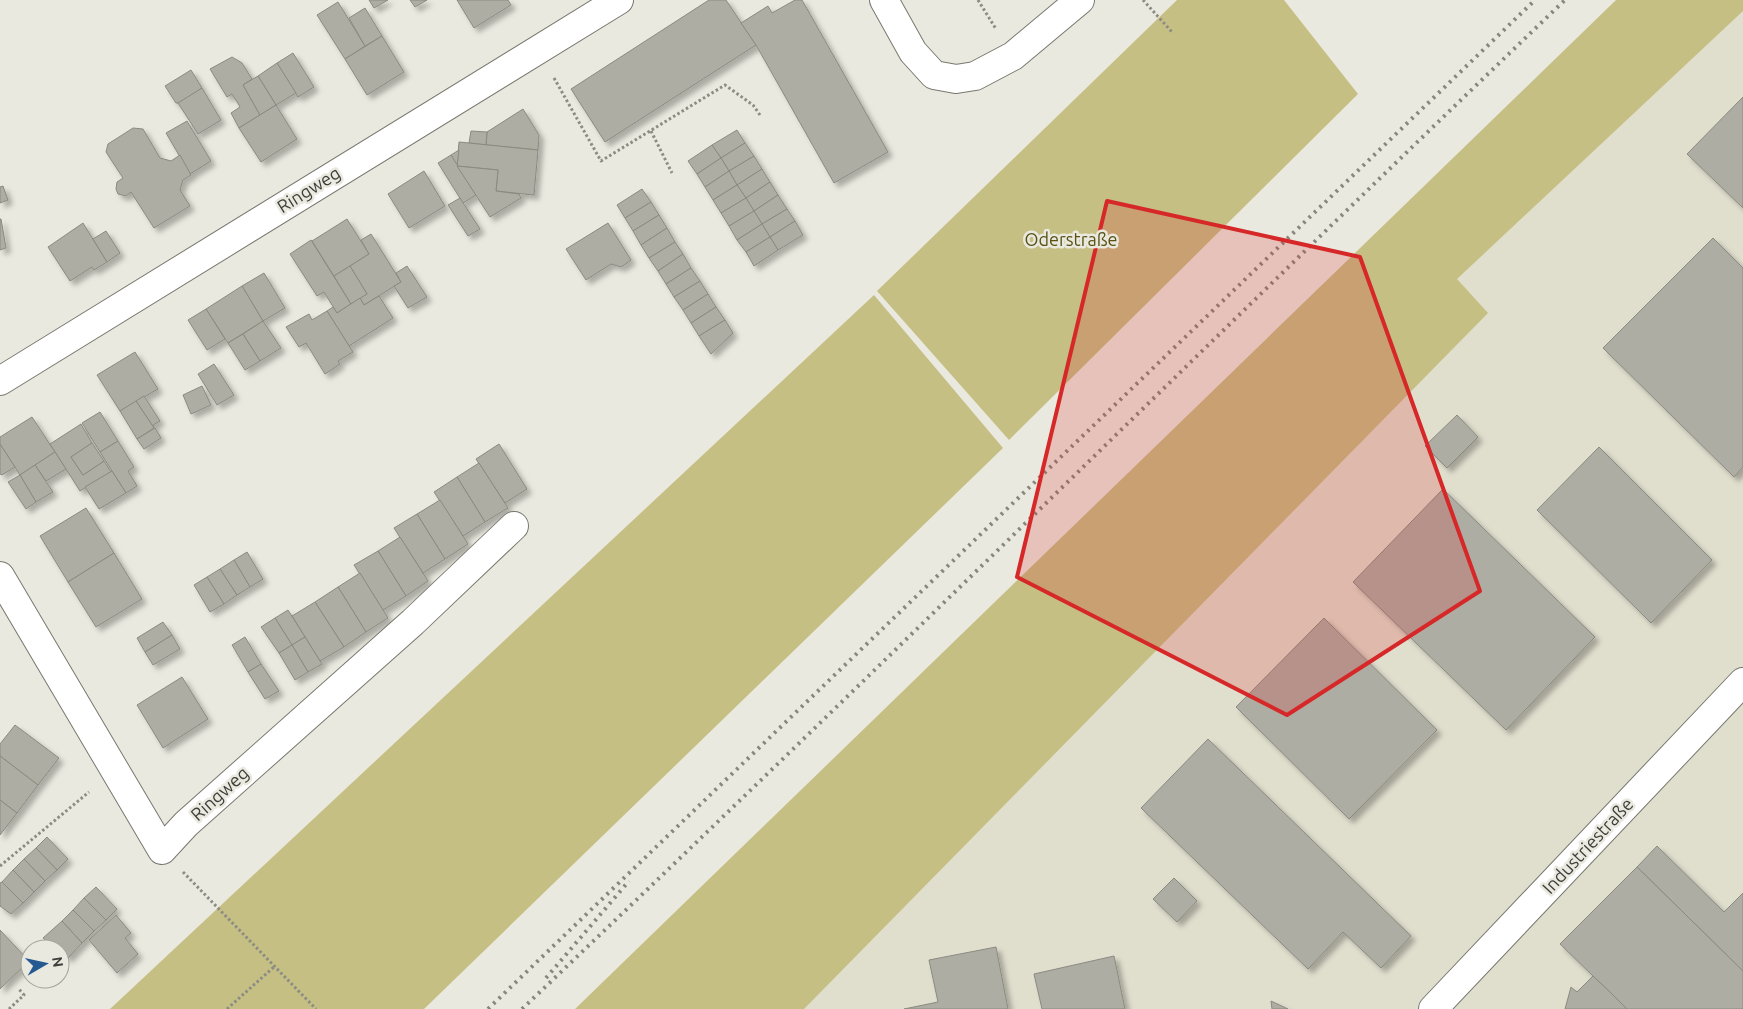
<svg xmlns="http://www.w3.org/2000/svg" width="1743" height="1009" font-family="Ubuntu,sans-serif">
<defs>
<filter id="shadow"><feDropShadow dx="4.5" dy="4.5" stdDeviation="2.5" flood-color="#0004"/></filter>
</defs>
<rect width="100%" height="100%" fill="#eae9df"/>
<path fill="#e0decd" d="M 1743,0 L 1743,1009 L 622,1009 Z"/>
<g fill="#c6bf84">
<path d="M 1177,0 L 1284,0 L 1358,94 L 1009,440 L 877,291 Z"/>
<path d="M 1616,0 L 1743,0 L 1743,11 L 1457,279 L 1488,313 L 804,1009 L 575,1009 Z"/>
<path d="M 874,295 L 1003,448 L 424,1009 L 110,1009 Z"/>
</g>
<g fill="#aeada3" stroke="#8b8a81" filter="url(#shadow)">
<path d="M 369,0 L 388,0 L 374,8 Z"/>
<path d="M 410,0 L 427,0 L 415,7 Z"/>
<path d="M 457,0 L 508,0 L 511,5 L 474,28 Z"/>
<path d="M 709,0 L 726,0 L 756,45 L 605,142 L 571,89 Z"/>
<path d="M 795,0 L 802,0 L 888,152 L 834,183 L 756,45 L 741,23 L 768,6 L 772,13 Z"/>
<path d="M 338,2 L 365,46 L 345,59 L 317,15 Z"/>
<path d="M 365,8 L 382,36 L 365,46 L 349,18 Z"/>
<path d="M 382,36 L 404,72 L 367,95 L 345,59 Z"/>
<path d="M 293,53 L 314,87 L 298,97 L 277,63 Z"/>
<path d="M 232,57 L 242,63 L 252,79 L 243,85 L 260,115 L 239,128 L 231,113 L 240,107 L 239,105 L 232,94 L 227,97 L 210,69 Z"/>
<path d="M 277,63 L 296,93 L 276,105 L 258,76 Z"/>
<path d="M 191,70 L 202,88 L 179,103 L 176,103 L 165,86 Z"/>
<path d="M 258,76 L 276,105 L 260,115 L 243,85 Z"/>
<path d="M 202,88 L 221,120 L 198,134 L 178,103 Z"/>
<path d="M 1743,97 L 1743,208 L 1687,154 Z"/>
<path d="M 276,105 L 297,139 L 261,162 L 239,128 Z"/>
<path d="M 523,109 L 539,135 L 538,150 L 486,145 L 487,132 Z"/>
<path d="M 187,121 L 211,161 L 190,174 L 166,133 Z"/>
<path d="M 133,128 L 143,129 L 160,158 L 171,161 L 180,155 L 191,175 L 183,180 L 180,190 L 190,206 L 154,228 L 131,192 L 126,196 L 118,194 L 116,189 L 117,182 L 123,178 L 106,152 L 108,144 Z"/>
<path d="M 737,130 L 745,143 L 721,158 L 712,145 Z"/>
<path d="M 471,131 L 487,132 L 486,145 L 469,143 Z"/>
<path d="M 459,142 L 538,150 L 534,195 L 496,191 L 498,170 L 457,166 Z"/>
<path d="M 745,143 L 754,156 L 729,171 L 721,158 Z"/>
<path d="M 712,145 L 721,158 L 697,174 L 688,161 Z"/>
<path d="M 459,150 L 457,166 L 451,155 Z"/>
<path d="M 451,155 L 476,195 L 463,203 L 438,163 Z"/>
<path d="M 754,156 L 762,169 L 737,185 L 729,171 Z"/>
<path d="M 721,158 L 729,171 L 705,187 L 697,174 Z"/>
<path d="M 457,166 L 498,170 L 496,191 L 519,194 L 521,198 L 490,217 Z"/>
<path d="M 762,169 L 770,182 L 746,198 L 737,185 Z"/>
<path d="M 424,171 L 445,206 L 409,228 L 388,194 Z"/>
<path d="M 729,171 L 737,185 L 713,200 L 705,187 Z"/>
<path d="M 770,182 L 778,195 L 754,211 L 746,198 Z"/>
<path d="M 737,185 L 746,198 L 721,213 L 713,200 Z"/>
<path d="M 3,186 L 8,200 L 0,203 L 0,187 Z"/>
<path d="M 642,189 L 651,202 L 625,218 L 617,205 Z"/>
<path d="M 778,195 L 787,209 L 762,224 L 754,211 Z"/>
<path d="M 460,198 L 480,229 L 468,236 L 448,205 Z"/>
<path d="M 746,198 L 754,211 L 729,226 L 721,213 Z"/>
<path d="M 651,202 L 659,215 L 633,231 L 625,218 Z"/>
<path d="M 787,209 L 795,221 L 770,237 L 762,224 Z"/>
<path d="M 754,211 L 762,224 L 737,240 L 729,226 Z"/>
<path d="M 659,215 L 667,228 L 641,245 L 633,231 Z"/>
<path d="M 0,219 L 1,219 L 6,248 L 0,250 Z"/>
<path d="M 347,219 L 369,254 L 334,276 L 312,241 Z"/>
<path d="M 795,221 L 803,235 L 778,250 L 770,237 Z"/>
<path d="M 83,223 L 107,262 L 94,270 L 92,267 L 70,281 L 48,247 Z"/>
<path d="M 608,223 L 631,260 L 621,267 L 611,264 L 586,280 L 566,249 Z"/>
<path d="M 762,224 L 770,237 L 746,252 L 737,240 Z"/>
<path d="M 667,228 L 675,242 L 649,258 L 641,245 Z"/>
<path d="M 106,231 L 120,253 L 107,262 L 93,239 Z"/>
<path d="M 371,234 L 401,282 L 364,305 L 360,298 L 367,294 L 350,266 L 369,254 L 361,240 Z"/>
<path d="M 770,237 L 778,250 L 754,266 L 746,252 Z"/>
<path d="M 1713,238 L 1743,268 L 1743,467 L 1734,477 L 1603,348 Z"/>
<path d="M 311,240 L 351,304 L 337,313 L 324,292 L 317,296 L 290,254 Z"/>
<path d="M 675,242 L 683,254 L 658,271 L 649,258 Z"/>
<path d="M 683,254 L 691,268 L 666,284 L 658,271 Z"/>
<path d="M 350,266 L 367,294 L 351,304 L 334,276 Z"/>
<path d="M 407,266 L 427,297 L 408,308 L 394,286 L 401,282 L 396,273 Z"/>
<path d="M 691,268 L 700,281 L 674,297 L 666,284 Z"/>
<path d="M 264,273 L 285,308 L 263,321 L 242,286 Z"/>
<path d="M 700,281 L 708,294 L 683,310 L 674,297 Z"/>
<path d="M 242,286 L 263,321 L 228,343 L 206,309 Z"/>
<path d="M 708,294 L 716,307 L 691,323 L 683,310 Z"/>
<path d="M 379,296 L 393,318 L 349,346 L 327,311 L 333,307 L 337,313 L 360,298 L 364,305 Z"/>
<path d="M 716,307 L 725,320 L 699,336 L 691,323 Z"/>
<path d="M 206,309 L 225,339 L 207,350 L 188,320 Z"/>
<path d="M 327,311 L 353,352 L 338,361 L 340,364 L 325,374 L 306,343 L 299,347 L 286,327 L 309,314 L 312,320 Z"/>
<path d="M 725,320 L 733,333 L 711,354 L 699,336 Z"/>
<path d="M 263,321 L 281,348 L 260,361 L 243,334 Z"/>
<path d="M 243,334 L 260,361 L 245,370 L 228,343 Z"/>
<path d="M 135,352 L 158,389 L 120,411 L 97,375 Z"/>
<path d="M 214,364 L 234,395 L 217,405 L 198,374 Z"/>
<path d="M 202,386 L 211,405 L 191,414 L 183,395 Z"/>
<path d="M 144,396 L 160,421 L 153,425 L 154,428 L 136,401 Z"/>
<path d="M 136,401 L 154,428 L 137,439 L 120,411 Z"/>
<path d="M 100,412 L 118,441 L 100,452 L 82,423 Z"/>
<path d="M 1457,415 L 1478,437 L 1447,468 L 1425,446 Z"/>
<path d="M 32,417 L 55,452 L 20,475 L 0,444 L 0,437 Z"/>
<path d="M 81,424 L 92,443 L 71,457 L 83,475 L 104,461 L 111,472 L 80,491 L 50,444 Z"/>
<path d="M 155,428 L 161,438 L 144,449 L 137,439 Z"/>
<path d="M 118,441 L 134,467 L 128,471 L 137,486 L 126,493 L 100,452 Z"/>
<path d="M 92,443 L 104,461 L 83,475 L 71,457 Z"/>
<path d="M 0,444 L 15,467 L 2,475 L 0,474 Z"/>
<path d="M 499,444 L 527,489 L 505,503 L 476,459 Z"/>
<path d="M 1599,447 L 1712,560 L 1651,623 L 1537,510 Z"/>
<path d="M 55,452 L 66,469 L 46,481 L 35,465 Z"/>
<path d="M 479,463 L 508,508 L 485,522 L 457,477 Z"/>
<path d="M 35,465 L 53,492 L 36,502 L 20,475 Z"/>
<path d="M 112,471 L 126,493 L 99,509 L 85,487 Z"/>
<path d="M 20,475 L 36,502 L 26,509 L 8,482 Z"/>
<path d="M 457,477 L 485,522 L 463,536 L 434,492 Z"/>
<path d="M 1443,489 L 1595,637 L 1506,730 L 1353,582 Z"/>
<path d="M 440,500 L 468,544 L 445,559 L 417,514 Z"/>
<path d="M 86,508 L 114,553 L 68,582 L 40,536 Z"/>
<path d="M 417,514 L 445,559 L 423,573 L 394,528 Z"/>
<path d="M 400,537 L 428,581 L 406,596 L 378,551 Z"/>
<path d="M 378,551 L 406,596 L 383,610 L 354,565 Z"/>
<path d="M 247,552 L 263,579 L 250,587 L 234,560 Z"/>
<path d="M 114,553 L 142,599 L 96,627 L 68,582 Z"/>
<path d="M 234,560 L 250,587 L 237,595 L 220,569 Z"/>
<path d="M 220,569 L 237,595 L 224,604 L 207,577 Z"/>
<path d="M 360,573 L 388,618 L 366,632 L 338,587 Z"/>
<path d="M 207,577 L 224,604 L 210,612 L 194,585 Z"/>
<path d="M 338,587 L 366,632 L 344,647 L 315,602 Z"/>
<path d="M 315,602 L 344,647 L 320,661 L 292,616 Z"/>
<path d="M 288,610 L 305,637 L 292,645 L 275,618 Z"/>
<path d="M 275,618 L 292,645 L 279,653 L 261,627 Z"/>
<path d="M 1324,618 L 1437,730 L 1349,819 L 1236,707 Z"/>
<path d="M 163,622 L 172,635 L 145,652 L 137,638 Z"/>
<path d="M 172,635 L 180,649 L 153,665 L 145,652 Z"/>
<path d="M 245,637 L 261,664 L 248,672 L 232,645 Z"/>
<path d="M 305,637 L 322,664 L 308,672 L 292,645 Z"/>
<path d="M 292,645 L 308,672 L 295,680 L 279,653 Z"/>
<path d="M 261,664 L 279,691 L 265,699 L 248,672 Z"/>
<path d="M 182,677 L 208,719 L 163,748 L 137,705 Z"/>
<path d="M 15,725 L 59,758 L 38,785 L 0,756 L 0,744 Z"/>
<path d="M 1208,739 L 1411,936 L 1381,968 L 1343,932 L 1308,969 L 1141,808 Z"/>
<path d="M 0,756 L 38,785 L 17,813 L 0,800 Z"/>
<path d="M 0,800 L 17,813 L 0,835 Z"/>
<path d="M 47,837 L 68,859 L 57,870 L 36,848 Z"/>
<path d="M 1657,846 L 1724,912 L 1743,893 L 1743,971 L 1637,867 Z"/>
<path d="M 36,848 L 57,870 L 45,881 L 24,859 Z"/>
<path d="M 24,859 L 45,881 L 34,892 L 13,870 Z"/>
<path d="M 1637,867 L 1743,971 L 1743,1009 L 1627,1009 L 1560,944 Z"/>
<path d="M 13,870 L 34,892 L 23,903 L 2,882 Z"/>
<path d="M 1174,878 L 1197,901 L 1177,922 L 1153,899 Z"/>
<path d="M 2,882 L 23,903 L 11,914 L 0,906 L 0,883 Z"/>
<path d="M 96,887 L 117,909 L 106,920 L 84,898 Z"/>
<path d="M 84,898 L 106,920 L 94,931 L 73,910 Z"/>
<path d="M 73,910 L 94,931 L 82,943 L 62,921 Z"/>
<path d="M 116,915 L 131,933 L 125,938 L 138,954 L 117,973 L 89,940 Z"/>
<path d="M 62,921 L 82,943 L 68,958 L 60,952 L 60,949 L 57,949 L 43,938 Z"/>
<path d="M 0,930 L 29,961 L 0,989 Z"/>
<path d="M 996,947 L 1008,1009 L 904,1009 L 938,1002 L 929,960 Z"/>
<path d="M 1114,956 L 1125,1009 L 1042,1009 L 1034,974 Z"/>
<path d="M 1593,976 L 1610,992 L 1627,1009 L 1565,1009 L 1571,987 L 1577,992 Z"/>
<path d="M 1271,1001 L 1288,1009 L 1272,1009 Z"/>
</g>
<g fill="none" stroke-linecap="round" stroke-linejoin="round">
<defs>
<g id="minor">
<path d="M 884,0 L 913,52 L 934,75 L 956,79 L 975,76 L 1013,56 L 1080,0"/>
<path d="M 0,381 L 619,0"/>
<path d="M 0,576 L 162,850 L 186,824 L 413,622 L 514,526"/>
<path d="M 1433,1009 L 1743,682"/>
</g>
</defs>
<use href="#minor" stroke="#79786f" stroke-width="30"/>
<g stroke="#8c8b84" stroke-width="3" stroke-dasharray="2.5 2.5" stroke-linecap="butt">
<path d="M 978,0 L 996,29"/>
<path d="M 1143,0 L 1172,32"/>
<path d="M 554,78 L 601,161 L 725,85 L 753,105 L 760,115"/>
<path d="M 651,131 L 672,173"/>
<path d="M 0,866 L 89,792"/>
<path d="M 183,872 L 316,1009"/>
<path d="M 9,1009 L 24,995 L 18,988"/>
<path d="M 227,1009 L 275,966"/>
</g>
<use href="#minor" stroke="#fff" stroke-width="28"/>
<g stroke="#87867f" stroke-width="4" stroke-dasharray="2.5 5" stroke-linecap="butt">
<path d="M 546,978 L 629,881"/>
<path d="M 488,1009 L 1535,0"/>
<path d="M 522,1009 C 873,676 1216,334 1565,0"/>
</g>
</g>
<path fill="#d62828" fill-opacity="0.2" stroke="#d62828" stroke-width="4" stroke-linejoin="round" d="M 1107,201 L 1360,257 L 1480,591 L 1287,715 L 1017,577 Z"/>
<g text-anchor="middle" stroke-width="5" stroke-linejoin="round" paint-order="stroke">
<g font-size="18" fill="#3e3d39" stroke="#eae9df">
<text transform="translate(309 190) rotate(-32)" y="6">Ringweg</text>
<text transform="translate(220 794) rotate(-42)" y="6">Ringweg</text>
<text transform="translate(1588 846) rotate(-47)" y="6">Industriestraße</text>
</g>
<g font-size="18" fill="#595214" stroke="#eae9df">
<text x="1071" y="246">Oderstraße</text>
</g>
</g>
<g transform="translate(45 964) rotate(81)"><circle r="24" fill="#eae9df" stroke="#a5a49d"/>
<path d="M0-4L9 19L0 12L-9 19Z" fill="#245992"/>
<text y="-8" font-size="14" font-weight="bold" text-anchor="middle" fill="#3e3d39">N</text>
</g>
</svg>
